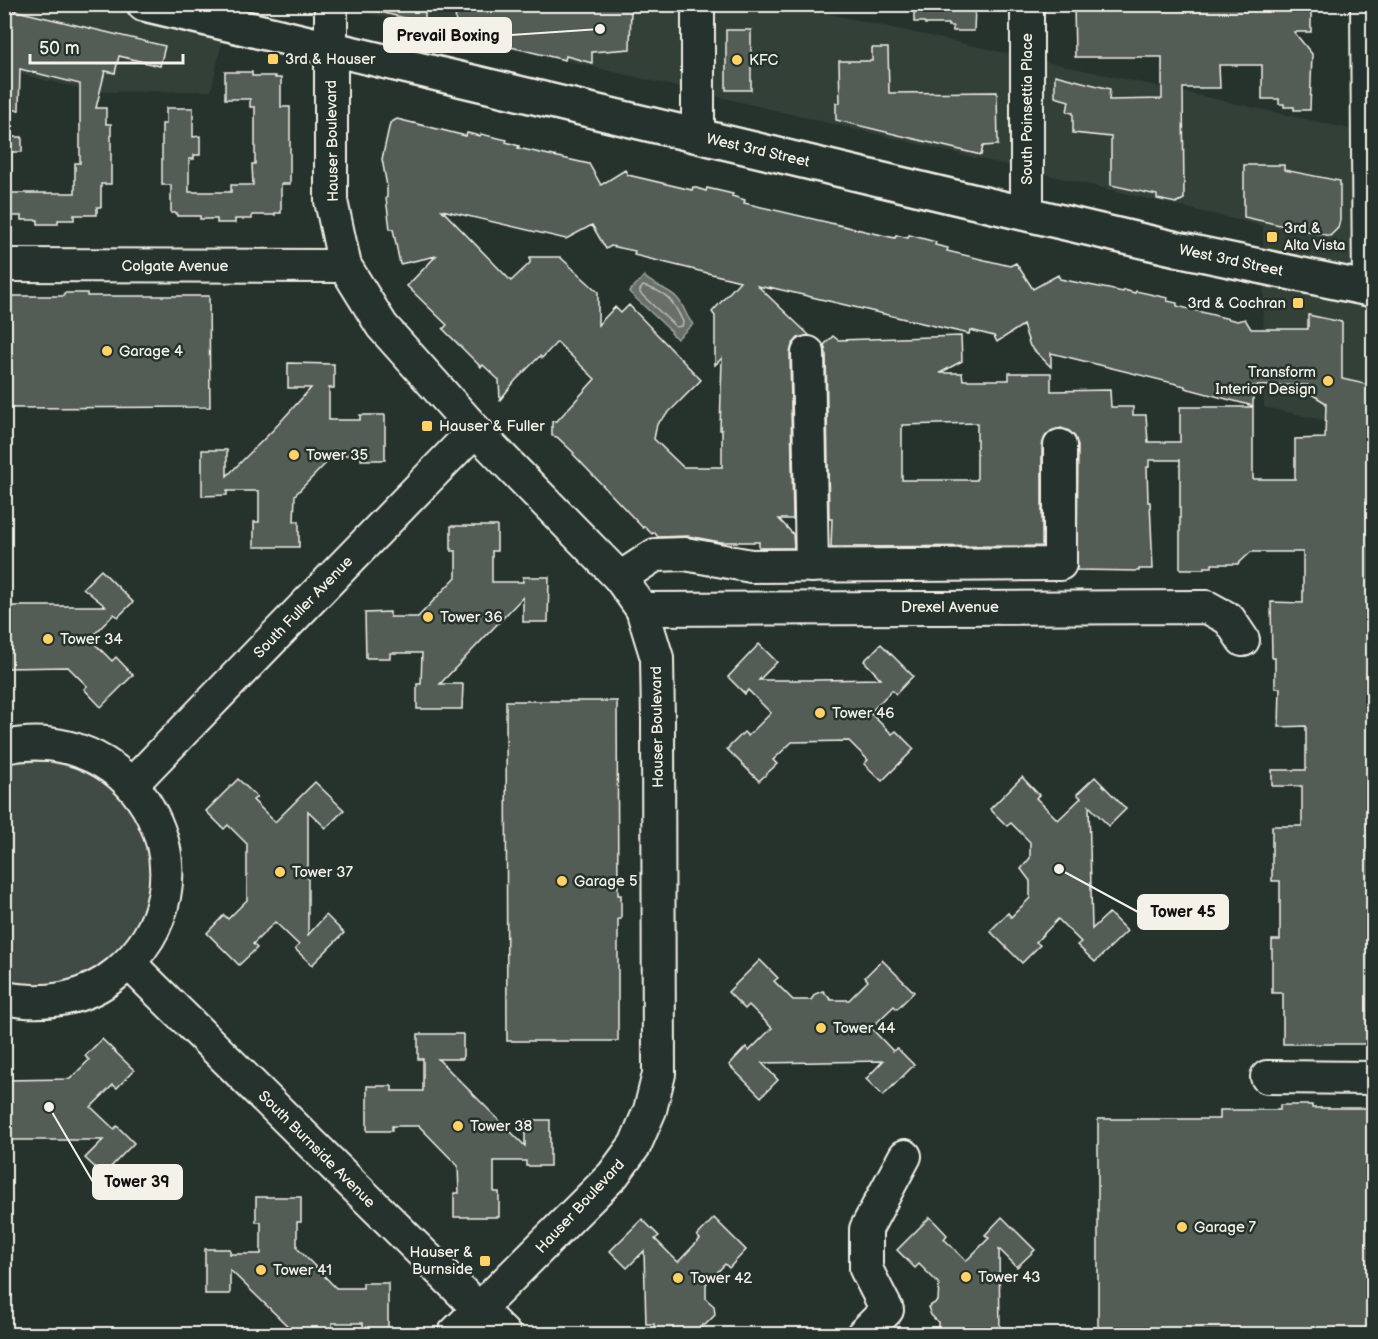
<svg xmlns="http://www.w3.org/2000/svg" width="1378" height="1339" font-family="'Balsamiq Sans',sans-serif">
<rect width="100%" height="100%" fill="#26332d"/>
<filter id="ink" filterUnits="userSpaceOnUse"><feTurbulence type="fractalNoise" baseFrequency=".0167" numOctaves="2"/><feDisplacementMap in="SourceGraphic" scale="12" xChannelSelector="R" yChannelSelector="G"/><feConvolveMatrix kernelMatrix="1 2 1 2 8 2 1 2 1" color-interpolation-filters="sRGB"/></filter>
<g filter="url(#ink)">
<g fill="#333f39">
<path d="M 5,5 L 230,5 L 211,91 L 97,92 L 5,71 Z"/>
<path d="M 332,5 L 789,5 L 1373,134 L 1373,431 L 1264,407 L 1263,226 Z"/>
</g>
<path fill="#414b45" stroke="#9a9e96" stroke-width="1.5" d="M 48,761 L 84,770 L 115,790 L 139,820 L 152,854 L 153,891 L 144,927 L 90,983 L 5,991 L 5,765 L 10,762 Z"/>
<path fill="#676f68" stroke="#9fa39b" stroke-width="1.5" d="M 644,276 C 653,286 668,288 677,298 C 685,306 685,316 693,324 L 677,339 L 671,333 L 672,332 L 629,292 Z"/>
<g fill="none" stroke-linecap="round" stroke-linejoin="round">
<path stroke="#bcbdb5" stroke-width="1.5" d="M 643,286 C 667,292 673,300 683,322 L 682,326 L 676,327 L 640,293 L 640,290 Z"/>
</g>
<g fill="#525c55" stroke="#f4f1e8" stroke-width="1.5" fill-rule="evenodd">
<path d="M 377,4 L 425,4 L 425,23 L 376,11 Z"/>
<path d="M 455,4 L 631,4 L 630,49 L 592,52 L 592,63 L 566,56 L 565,60 L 498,44 L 498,30 L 456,30 Z"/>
<path d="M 914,4 L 973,4 L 975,7 L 974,31 L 953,31 L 953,26 L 948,26 L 948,24 L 925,24 L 924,22 L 914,22 Z"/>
<path d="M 1074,4 L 1311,4 L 1311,32 L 1294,32 L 1312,54 L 1310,110 L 1294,110 L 1294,107 L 1284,107 L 1284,104 L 1279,104 L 1279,99 L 1262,99 L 1262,65 L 1219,65 L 1220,88 L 1183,88 L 1184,199 L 1176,203 L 1157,199 L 1157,195 L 1111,185 L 1111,137 L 1073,133 L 1073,113 L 1067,112 L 1069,101 L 1055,97 L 1055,75 L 1110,89 L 1109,100 L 1162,99 L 1162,57 L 1075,57 Z"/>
<path d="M 4,8 L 165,46 L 160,66 L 119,56 L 115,73 L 105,71 L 96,108 L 106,108 L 106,124 L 111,124 L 111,184 L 101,184 L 101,207 L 97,207 L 97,215 L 74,215 L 74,220 L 58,220 L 58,224 L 38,224 L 38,220 L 21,220 L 21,216 L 4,216 L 4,193 L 75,193 L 75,163 L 80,163 L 80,84 L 20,69 L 19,110 L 4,110 Z"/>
<rect x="726" y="30" width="25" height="60"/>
<path d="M 872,48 L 888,48 L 889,93 L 997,92 L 998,145 L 983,146 L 981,155 L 836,120 L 836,103 L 840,103 L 839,61 L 872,61 Z"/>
<path d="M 225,72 L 252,72 L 252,76 L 275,76 L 275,78 L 281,78 L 281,107 L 290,107 L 290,184 L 281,184 L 281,213 L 275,213 L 275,215 L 252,215 L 252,219 L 235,219 L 235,223 L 217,223 L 217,219 L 200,219 L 200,216 L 177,216 L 177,213 L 171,213 L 171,185 L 162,185 L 162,124 L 166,124 L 166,108 L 193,108 L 193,137 L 200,136 L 200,155 L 194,155 L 194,159 L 189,159 L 189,192 L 231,192 L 231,185 L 253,185 L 252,164 L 255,164 L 255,107 L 250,107 L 250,99 L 225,99 Z"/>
<path d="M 397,119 L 466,136 L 467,133 L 480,136 L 481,134 L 507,140 L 506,142 L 519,146 L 518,148 L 589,164 L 601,185 L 625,170 L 628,175 L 692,190 L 693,187 L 706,191 L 707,188 L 733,194 L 732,196 L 745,200 L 744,203 L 895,238 L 896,235 L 908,238 L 909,235 L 936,242 L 935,245 L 948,248 L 947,251 L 1010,266 L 1016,263 L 1033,289 L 1058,275 L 1060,279 L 1123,292 L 1124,290 L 1135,293 L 1136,291 L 1168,298 L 1167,301 L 1177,303 L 1177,306 L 1237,321 L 1245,319 L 1251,329 L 1308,329 L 1308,315 L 1342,322 L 1342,379 L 1374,386 L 1374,1044 L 1283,1044 L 1283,993 L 1272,993 L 1272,940 L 1280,940 L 1280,881 L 1272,881 L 1272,826 L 1302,826 L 1302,786 L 1272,786 L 1272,770 L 1306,770 L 1306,726 L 1279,727 L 1280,688 L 1275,688 L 1275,658 L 1272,658 L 1271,602 L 1303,603 L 1303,552 L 1251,552 L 1238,564 L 1212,564 L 1212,567 L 1204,567 L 1204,569 L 1180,569 L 1180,460 L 1149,460 L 1149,467 L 1147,467 L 1148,502 L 1150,502 L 1153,569 L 1139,569 L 1139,571 L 1077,570 L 1078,446 L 1075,437 L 1069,431 L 1061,428 L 1051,431 L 1045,437 L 1042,445 L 1042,546 L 831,547 L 832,519 L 829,519 L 826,353 L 824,345 L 833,336 L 838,340 L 961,336 L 962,361 L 940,373 L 962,373 L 963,380 L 1009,380 L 1009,373 L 1051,373 L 1051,391 L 1110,390 L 1111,407 L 1133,407 L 1133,415 L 1146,415 L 1148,442 L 1180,442 L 1180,407 L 1253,407 L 1253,479 L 1295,479 L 1295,439 L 1325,438 L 1326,403 L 1308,392 L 1308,385 L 1253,386 L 1253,406 L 1185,388 L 1185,386 L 1051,353 L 1051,367 L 1030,346 L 1023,325 L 997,342 L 994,336 L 970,330 L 969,334 L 769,287 L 772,289 L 758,286 L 809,335 L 798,338 L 792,345 L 790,353 L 793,519 L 779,519 L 793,534 L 794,548 L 759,548 L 759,542 L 720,542 L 688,536 L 658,537 L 654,532 L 652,534 L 644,526 L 643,528 L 573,454 L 574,453 L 557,437 L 552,436 L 552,421 L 557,421 L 595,379 L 557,342 L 542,358 L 540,356 L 515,381 L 500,400 L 499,380 L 483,365 L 481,367 L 443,329 L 447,325 L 407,286 L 436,256 L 400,264 L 393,229 L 390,229 L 386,198 L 387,198 L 387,186 L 382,159 L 390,123 ZM 442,210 L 566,239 L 592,225 L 606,249 L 611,246 L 635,251 L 634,255 L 740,281 L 712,312 L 715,316 L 715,365 L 722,358 L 720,430 L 722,430 L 722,467 L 683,467 L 654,439 L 657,424 L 701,380 L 629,305 L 621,313 L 615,307 L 598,325 L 598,292 L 560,257 L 530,257 L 530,263 L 511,281 ZM 977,423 L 977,480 L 902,480 L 902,425 Z"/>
<rect x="4" y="137" width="18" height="15"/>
<path d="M 1244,165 L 1284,165 L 1284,170 L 1340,181 L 1340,220 L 1338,228 L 1330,236 L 1244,217 Z"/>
<path d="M 64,293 L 87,293 L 87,296 L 209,296 L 210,407 L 4,408 L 4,296 L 64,296 Z"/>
<path d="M 288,363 L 334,364 L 334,388 L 329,388 L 329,420 L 360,420 L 360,415 L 385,415 L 385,460 L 361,460 L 361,455 L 334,455 L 295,495 L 294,521 L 299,521 L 299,547 L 254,547 L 254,522 L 259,522 L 259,491 L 227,491 L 227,495 L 202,496 L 202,450 L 227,450 L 227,476 L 273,430 L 311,388 L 288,388 Z"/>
<path d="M 451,526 L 497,526 L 497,551 L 492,551 L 492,582 L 523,582 L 523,577 L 549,577 L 548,622 L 523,622 L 523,597 L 440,684 L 463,684 L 462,709 L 417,709 L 417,684 L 421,684 L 422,653 L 390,653 L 390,658 L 366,658 L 365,613 L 390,612 L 390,617 L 418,617 L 456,577 L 456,551 L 451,551 Z"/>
<path d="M 101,570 L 133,602 L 118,617 L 114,614 L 90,639 L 112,661 L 116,657 L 133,675 L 101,707 L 84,689 L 87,686 L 68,667 L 4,668 L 4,606 L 105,606 L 83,588 Z"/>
<path d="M 759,644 L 777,662 L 759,680 L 817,680 L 881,679 L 864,661 L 881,644 L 913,676 L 896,694 L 892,690 L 870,713 L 892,734 L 896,731 L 914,749 L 882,781 L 864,764 L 868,760 L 849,741 L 792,742 L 773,760 L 777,764 L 759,781 L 727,749 L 744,732 L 748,736 L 771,713 L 748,690 L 745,694 L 728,677 Z"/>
<path d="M 506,701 L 617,701 L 618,895 L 621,895 L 621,919 L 618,919 L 618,1041 L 507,1041 Z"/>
<path d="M 1022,777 L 1039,795 L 1036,798 L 1058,820 L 1081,798 L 1077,794 L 1095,777 L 1126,809 L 1109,826 L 1089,806 L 1092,929 L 1109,913 L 1127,931 L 1095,962 L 1077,945 L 1081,942 L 1058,919 L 1036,942 L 1040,945 L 1022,963 L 990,931 L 1008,913 L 1011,917 L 1030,898 L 1030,881 L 1021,869 L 1030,858 L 1030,842 L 1011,823 L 1007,826 L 990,809 Z"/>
<path d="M 238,779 L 257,797 L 253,800 L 275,822 L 315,782 L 344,810 L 326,828 L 308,811 L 308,935 L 326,915 L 344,933 L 312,965 L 295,949 L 299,945 L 275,922 L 253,944 L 257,948 L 239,965 L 207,933 L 224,915 L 228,919 L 247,900 L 247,844 L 228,825 L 224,829 L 206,811 Z"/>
<path d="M 760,960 L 778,978 L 774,981 L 793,1000 L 811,1000 L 815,994 L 823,991 L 831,1000 L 849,1000 L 868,981 L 865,977 L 882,960 L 914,992 L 897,1009 L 894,1006 L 871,1028 L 893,1051 L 897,1048 L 914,1065 L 883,1096 L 866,1079 L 883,1061 L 762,1063 L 778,1080 L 761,1097 L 729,1065 L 746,1047 L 749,1051 L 772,1028 L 749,1005 L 745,1009 L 728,992 Z"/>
<path d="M 418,1034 L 463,1034 L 463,1059 L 438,1059 L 525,1146 L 525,1120 L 550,1120 L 550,1166 L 526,1166 L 526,1161 L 494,1161 L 494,1192 L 499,1192 L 499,1217 L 454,1217 L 454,1193 L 459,1193 L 458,1166 L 419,1126 L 392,1126 L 392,1131 L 367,1131 L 367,1086 L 392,1086 L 392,1091 L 423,1091 L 423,1059 L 418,1059 Z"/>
<path d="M 102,1039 L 134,1070 L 117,1088 L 113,1085 L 91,1107 L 114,1129 L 117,1126 L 134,1143 L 103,1175 L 85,1158 L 103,1140 L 4,1140 L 4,1080 L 70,1079 L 89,1060 L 85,1056 Z"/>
<path d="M 1280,1105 L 1312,1105 L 1312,1108 L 1374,1108 L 1374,1335 L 1098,1335 L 1098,1119 L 1220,1119 L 1220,1110 L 1280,1110 Z"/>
<path d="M 256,1197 L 301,1197 L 301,1222 L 297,1222 L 297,1248 L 336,1288 L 363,1288 L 363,1283 L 388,1283 L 388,1328 L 363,1329 L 363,1323 L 332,1323 L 332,1335 L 297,1335 L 230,1270 L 230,1294 L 205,1294 L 205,1249 L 230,1249 L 230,1254 L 261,1254 L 261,1222 L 256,1222 Z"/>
<path d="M 930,1217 L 947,1235 L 944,1239 L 966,1261 L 989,1238 L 985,1235 L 1002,1217 L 1035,1250 L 1017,1267 L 999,1249 L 1000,1335 L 938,1335 L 938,1322 L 931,1315 L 928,1307 L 938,1301 L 939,1284 L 919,1264 L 915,1268 L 897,1250 Z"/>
<path d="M 714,1218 L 746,1250 L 729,1268 L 725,1264 L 706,1284 L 706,1299 L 714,1306 L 715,1315 L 705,1325 L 702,1325 L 702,1335 L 655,1335 L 654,1324 L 646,1324 L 644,1251 L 627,1268 L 610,1251 L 642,1219 L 659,1236 L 655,1239 L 678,1262 L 700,1239 L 697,1236 Z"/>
</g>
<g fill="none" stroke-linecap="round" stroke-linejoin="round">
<defs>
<g id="minor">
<path d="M 331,4 L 331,201 L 345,266 L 382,326 L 475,430 L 620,578 L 642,609 L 657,658 L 658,721 L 659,1074 L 650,1110 L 635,1145 L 613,1175 L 454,1334"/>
<path d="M 698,4 L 698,136"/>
<path d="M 1027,4 L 1027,214"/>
<path d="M 1367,4 L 1369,289"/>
<path d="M 4,265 L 345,266"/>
<path d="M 808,353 L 812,566"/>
<path d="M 620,578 L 655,555 L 685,554 L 751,566 L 1060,564 L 1060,446"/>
<path d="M 642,609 L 1207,607 L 1229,619 L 1243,640"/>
<path d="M 4,747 C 141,718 225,884 117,973 C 85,1000 44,1006 4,998"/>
<path d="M 132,784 L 475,430"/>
<path d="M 129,963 L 504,1334"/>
<path d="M 1267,1077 L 1374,1078"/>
<path d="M 863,1334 L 887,1310 L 866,1269 L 866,1229 L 905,1156"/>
</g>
<path id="major" d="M 144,4 L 946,195 L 1177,249 L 1374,290"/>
</defs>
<use href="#minor" stroke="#f4f1e8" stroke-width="36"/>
<use href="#major" stroke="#f4f1e8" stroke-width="38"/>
<use href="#minor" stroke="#26332d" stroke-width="32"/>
<use href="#major" stroke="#26332d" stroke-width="33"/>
</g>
</g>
<g fill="#ffd166" stroke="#26332d" stroke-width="2">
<rect x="267" y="53" width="12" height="12" rx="3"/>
<circle cx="737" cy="60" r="6"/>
<rect x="1266" y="231" width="12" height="12" rx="3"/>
<rect x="1292" y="297" width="12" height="12" rx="3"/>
<circle cx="107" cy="351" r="6"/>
<circle cx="1328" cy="381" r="6"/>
<rect x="421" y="420" width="12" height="12" rx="3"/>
<circle cx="294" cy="455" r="6"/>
<circle cx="428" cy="617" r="6"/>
<circle cx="48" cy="639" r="6"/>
<circle cx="820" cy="713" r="6"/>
<circle cx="280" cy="872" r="6"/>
<circle cx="562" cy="881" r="6"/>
<circle cx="821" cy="1028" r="6"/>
<circle cx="458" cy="1126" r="6"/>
<circle cx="1182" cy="1227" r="6"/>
<rect x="479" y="1255" width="12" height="12" rx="3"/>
<circle cx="261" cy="1270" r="6"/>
<circle cx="966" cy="1277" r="6"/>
<circle cx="678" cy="1278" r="6"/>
</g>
<g text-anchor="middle" stroke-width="5" stroke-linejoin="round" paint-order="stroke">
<g font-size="15" fill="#f4f1e8" stroke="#26332d" text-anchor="start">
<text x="285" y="64">3rd &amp; Hauser</text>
<text x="749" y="65">KFC</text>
<text x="1284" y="233">3rd &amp;<tspan x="1284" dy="17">Alta Vista</tspan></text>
<text x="1286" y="308" text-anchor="end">3rd &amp; Cochran</text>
<text x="119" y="356">Garage 4</text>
<text x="1316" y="377" text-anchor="end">Transform<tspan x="1316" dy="17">Interior Design</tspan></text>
<text x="439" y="431">Hauser &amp; Fuller</text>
<text x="306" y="460">Tower 35</text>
<text x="440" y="622">Tower 36</text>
<text x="60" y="644">Tower 34</text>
<text x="832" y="718">Tower 46</text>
<text x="292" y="877">Tower 37</text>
<text x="574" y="886">Garage 5</text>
<text x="833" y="1033">Tower 44</text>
<text x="470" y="1131">Tower 38</text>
<text x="1194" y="1232">Garage 7</text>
<text x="473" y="1257" text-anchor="end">Hauser &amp;<tspan x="473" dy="17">Burnside</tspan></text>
<text x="273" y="1275">Tower 41</text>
<text x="978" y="1282">Tower 43</text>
<text x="690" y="1283">Tower 42</text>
</g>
<g font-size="15" fill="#f4f1e8" stroke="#26332d">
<text transform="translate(1027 109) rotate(-90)" y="5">South Poinsettia Place</text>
<text transform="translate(332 141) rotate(-91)" y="5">Hauser Boulevard</text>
<text transform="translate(758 150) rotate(13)" y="5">West 3rd Street</text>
<text transform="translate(1231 260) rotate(12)" y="5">West 3rd Street</text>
<text x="175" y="271">Colgate Avenue</text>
<text transform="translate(303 607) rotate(-46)" y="5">South Fuller Avenue</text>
<text x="950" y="612">Drexel Avenue</text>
<text transform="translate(657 727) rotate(-91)" y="5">Hauser Boulevard</text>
<text transform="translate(317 1149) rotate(45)" y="5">South Burnside Avenue</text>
<text transform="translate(580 1206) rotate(-47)" y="5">Hauser Boulevard</text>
</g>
</g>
<path fill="none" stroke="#f4f1e8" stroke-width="2" d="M600 29L511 35M1059 869L1138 912M49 1107L93 1182"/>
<g fill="#f4f1e8" stroke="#26332d" stroke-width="2">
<circle cx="600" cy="29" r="6"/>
<circle cx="1059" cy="869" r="6"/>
<circle cx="49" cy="1107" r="6"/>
</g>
<g fill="#f4f1e8" stroke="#f4f1e8" stroke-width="2">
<rect x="384" y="18" width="127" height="34" rx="6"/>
<rect x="1138" y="895" width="90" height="34" rx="6"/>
<rect x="93" y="1165" width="89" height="34" rx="6"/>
</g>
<g font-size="16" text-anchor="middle" font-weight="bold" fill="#111">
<text x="448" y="41">Prevail Boxing</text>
<text x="1183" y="917">Tower 45</text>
<text x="137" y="1187">Tower 39</text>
</g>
<rect width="1378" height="1339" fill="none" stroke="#26332d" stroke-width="24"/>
<rect x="12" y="12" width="1354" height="1315" fill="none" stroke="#f4f1e8" stroke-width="2" filter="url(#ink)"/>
<path d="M30 54v9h153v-9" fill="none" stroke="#f4f1e8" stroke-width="3"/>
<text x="39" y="54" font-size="18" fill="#f4f1e8" stroke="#26332d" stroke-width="4.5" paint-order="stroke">50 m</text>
</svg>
